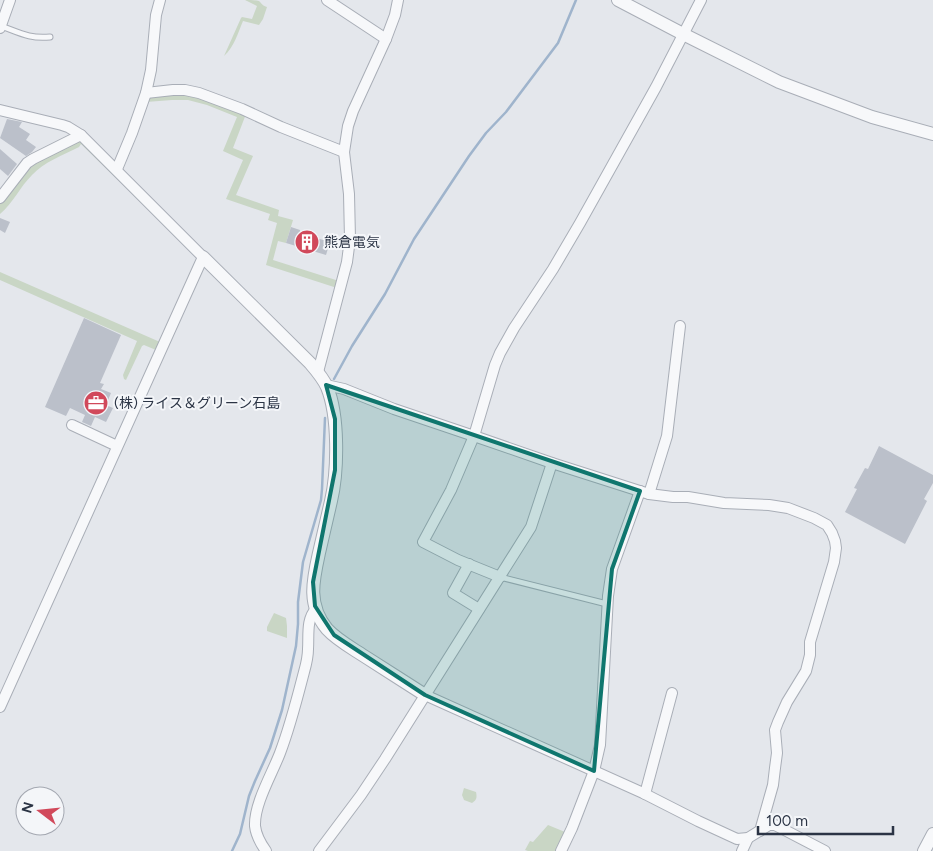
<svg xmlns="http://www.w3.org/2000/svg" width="933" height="851" font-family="Figtree,'Noto Sans JP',sans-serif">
<rect width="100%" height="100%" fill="#e4e7ec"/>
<g fill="#c9d6c5">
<path d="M 245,0 C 250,0 255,0 259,1 C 262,4 263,6 267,7 L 263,19 L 259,25 L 243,21 C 238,33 234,47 224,56 L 241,18 L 242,17 L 252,19 L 257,6 Z"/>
<path d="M 186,93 L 246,114 L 233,148 L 253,156 L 236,195 L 279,210 L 278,216 L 293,220 L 286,243 L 278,241 L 273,260 L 339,281 L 337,288 L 266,265 L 277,223 L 268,220 L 270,214 L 226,199 L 243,160 L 223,151 L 237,117 L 207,105 L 188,100 L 172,100 L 146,102 L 148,95 Z"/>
<path d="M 80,138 L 196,256 L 81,144 L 79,147 C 63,155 44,162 32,175 C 20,187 13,203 0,214 L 0,201 L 31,163 Z"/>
<path d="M 0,272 L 160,342 L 156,350 L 144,345 L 142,346 L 126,380 L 124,379 L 123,375 L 137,341 L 0,280 Z"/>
<path d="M 274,613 L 286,618 L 287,626 L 287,638 L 267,631 L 267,627 Z"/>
<path d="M 464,788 L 476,792 C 477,797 477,800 472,803 L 464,800 L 462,795 Z"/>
<path d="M 548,825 L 565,832 L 559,851 L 528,851 L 525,850 L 530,841 L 533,842 Z"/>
</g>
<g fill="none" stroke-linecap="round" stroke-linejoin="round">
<g stroke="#9fb4cc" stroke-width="2.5">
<path d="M 334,379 L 352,346 L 385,294 L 414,239 L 469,156 L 486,133 L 506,112 L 558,43 L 576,0"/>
<path d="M 232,851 L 240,834 L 249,796 L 255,781 L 270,748 L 282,710 L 296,646 L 298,624 L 298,602 L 303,562 L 321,500 L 322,489 L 325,418"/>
</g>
</g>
<g fill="#bbc0ca">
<path d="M 7,119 L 22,122 L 19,127 L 30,134 L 26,140 L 36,147 L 32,152 L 26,156 L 0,138 Z"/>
<path d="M 0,149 L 17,164 L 8,176 L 0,169 Z"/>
<path d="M 0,218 L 10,222 L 5,233 L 0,230 Z"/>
<path d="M 291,227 L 300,230 L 300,233 L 330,242 L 326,255 L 286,243 Z"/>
<path d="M 84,318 L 121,335 L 100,383 L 104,384 L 101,389 L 111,393 L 106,405 L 113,408 L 106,422 L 95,417 L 91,426 L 82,422 L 85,415 L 70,408 L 66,416 L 45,407 Z"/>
<path d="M 879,446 L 933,475 L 933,483 L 924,499 L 927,501 L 905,544 L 845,512 L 857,489 L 854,488 L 865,468 L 868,469 Z"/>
</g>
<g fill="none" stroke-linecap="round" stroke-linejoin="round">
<defs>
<g id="service">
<path d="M 1,26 C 20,33 30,39 50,37"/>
<path d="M 500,577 L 607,604"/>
</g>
<g id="minor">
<path d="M 327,0 L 386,39"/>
<path d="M 0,28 L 10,0"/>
<path d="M 146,93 L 173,90 L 185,90 L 199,93 L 242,109 L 281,127 L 344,152"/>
<path d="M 0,110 L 62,125 L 68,127 L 81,135 L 203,257 L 0,707"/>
<path d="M 117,169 L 132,133 L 146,93 L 151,70 L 156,15 L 160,0"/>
<path d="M 0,198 L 27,163 L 33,159 L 81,135"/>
<path d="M 318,372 L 347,262 L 350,239 L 349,194 L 344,152 L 348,126 L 353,111 L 386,39 L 395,15 L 398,0"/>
<path d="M 326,385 L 344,389 L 394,409 L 474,436 L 552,463 L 649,494 L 673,497 L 688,497 L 724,503 L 769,505 L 788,508 L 814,518 L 827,525 L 832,533 L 835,541 L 836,548 L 834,562 L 810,642 L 810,655 L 806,671 L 787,702 L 778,722 L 775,730 L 777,753 L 775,768 L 773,785 L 760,831"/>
<path d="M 72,425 L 117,446"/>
<path d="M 649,494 L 667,436 L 680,326"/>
<path d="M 469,564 L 453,593 L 479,609"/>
<path d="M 500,577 L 458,560 L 423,542 L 451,490 L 474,436 L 495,365 L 500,353 L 514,328 L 553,269 L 580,223 L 656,87 L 701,0"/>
<path d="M 425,695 L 643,793 L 698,821 L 737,839 L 748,838 L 769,825 L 775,825 L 825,851"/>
<path d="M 645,794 L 672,693"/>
<path d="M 266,851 C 261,844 256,835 255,826 C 254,804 272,774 280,753 C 290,727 297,699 304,672 C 306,665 308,657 308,649 C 309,636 306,619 316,609"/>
<path d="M 319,851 L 361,795 L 385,759 L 531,527 L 552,463"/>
<path d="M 561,851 L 572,828 L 594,771 L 600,745 L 608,596 L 612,569 L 640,491"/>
<path d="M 742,851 L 748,838"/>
</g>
<g id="tertiary">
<path d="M 618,0 L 683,34 L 779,82 L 872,117 L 933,134"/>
<path d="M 203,257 L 310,363 C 316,370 323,378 327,387 C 339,416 338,471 331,501 C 327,518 323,535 319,553 C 313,580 307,605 327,629 C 337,640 352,648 364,656 C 384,669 405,682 425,695"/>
<path d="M 924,851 L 933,834"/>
</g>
</defs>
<use href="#service" stroke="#a9aeb7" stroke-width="7"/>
<use href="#minor" stroke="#a9aeb7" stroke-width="12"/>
<use href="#tertiary" stroke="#a9aeb7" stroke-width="14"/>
<use href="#service" stroke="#f7f8fa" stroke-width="5"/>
<use href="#minor" stroke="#f7f8fa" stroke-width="10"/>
<use href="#tertiary" stroke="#f7f8fa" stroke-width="12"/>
</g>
<path fill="#0f766e" fill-opacity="0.2" stroke="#0f766e" stroke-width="4" stroke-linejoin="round" d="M 326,385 L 640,491 L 612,569 L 594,771 L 425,695 L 334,635 L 315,606 L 313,582 L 335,470 L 335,419 Z"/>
<defs>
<symbol id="building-disc" viewBox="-11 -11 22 22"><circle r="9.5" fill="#d1495b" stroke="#f4f6f9"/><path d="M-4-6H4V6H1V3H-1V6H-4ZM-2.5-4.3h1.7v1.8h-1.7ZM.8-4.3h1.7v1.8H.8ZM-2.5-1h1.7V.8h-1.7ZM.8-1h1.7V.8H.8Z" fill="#fff"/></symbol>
<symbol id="office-disc" viewBox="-11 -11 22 22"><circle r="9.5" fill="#d1495b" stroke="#f4f6f9"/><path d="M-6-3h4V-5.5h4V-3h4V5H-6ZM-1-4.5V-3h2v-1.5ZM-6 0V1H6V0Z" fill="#fff"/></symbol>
</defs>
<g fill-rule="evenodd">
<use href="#building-disc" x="293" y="228" width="28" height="28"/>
<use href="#office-disc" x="82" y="389" width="28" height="28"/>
</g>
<g text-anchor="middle" stroke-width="4" stroke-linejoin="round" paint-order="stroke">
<g font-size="14" fill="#2b3445" stroke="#f4f6f9" text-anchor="start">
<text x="324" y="247">熊倉電気</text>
<text x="114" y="408">(株) ライス＆グリーン石島</text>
</g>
</g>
<g transform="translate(40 811) rotate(286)"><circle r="24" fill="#f4f6f9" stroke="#a4a8b1"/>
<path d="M0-4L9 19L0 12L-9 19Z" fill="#d1495b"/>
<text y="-8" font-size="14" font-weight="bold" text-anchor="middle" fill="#2b3445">N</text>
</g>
<path d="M758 826v8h135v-8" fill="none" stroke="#2b3445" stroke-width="2.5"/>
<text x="766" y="826" font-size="15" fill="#2b3445" stroke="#f4f6f9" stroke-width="4" paint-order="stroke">100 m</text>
</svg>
